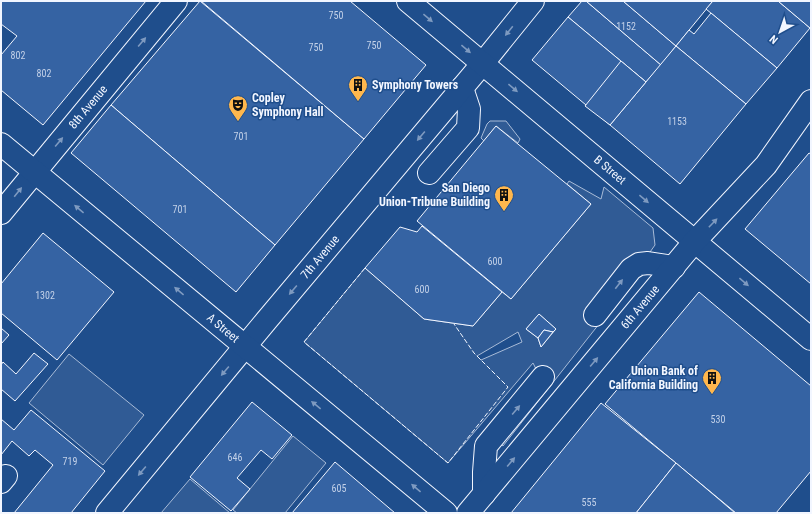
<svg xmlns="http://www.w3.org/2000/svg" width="812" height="514" font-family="'Roboto Condensed',sans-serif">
<rect width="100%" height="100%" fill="#1f4e8c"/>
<g fill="#305b95" stroke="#a8bbd7" fill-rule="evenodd">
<path d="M 490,121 L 506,121 L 520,139 L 518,143 L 496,126 L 484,141 L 481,138 L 487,124 Z"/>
<path d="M 569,181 L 601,199 L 604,187 L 653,228 L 655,245 L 599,324 L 503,446 L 498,442 L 538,373 L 533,363 L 448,463 L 304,342 L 365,268 L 424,319 L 473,326 L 502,292 L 511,299 L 591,204 L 567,184 ZM 539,314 L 556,329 L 541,347 L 538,338 L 526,329 ZM 518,332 L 522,342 L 481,360 L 477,356 Z"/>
<path d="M 69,354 L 144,415 L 103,465 L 29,403 Z"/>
<path d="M 293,436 L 326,463 L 285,513 L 237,513 L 233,510 Z"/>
<path d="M 190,479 L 230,513 L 161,513 Z"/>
</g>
<g fill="#3563a3" stroke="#f2f6ff">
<path d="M 1,1 L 146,1 L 43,125 L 1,90 L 1,55 L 17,36 L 1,24 Z"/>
<path d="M 200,1 L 364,139 L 275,245 L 111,105 Z"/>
<path d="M 201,1 L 350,1 L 426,65 L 364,139 Z"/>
<path d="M 582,1 L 586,1 L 661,65 L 646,82 L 568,17 Z"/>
<path d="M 586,1 L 623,1 L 676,46 L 661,65 Z"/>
<path d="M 623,1 L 713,1 L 676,46 Z"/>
<path d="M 713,1 L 778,1 L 810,28 L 777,68 L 706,9 Z"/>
<path d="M 778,1 L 811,1 L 811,27 L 810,28 Z"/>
<path d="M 711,13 L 777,68 L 746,104 L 676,46 L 689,30 L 694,34 Z"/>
<path d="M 568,17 L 646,82 L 610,125 L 532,60 Z"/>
<path d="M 676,46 L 746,104 L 680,184 L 610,125 Z"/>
<path d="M 621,61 L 646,82 L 610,125 L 585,106 Z"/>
<path d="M 111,105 L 275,245 L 236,292 L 71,153 Z"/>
<path d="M 496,126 L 591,204 L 511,299 L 417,221 Z"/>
<path d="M 809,153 L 811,154 L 811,284 L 745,229 Z"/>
<path d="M 422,226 L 502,292 L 473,326 L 424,319 L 365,268 L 400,227 L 417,232 Z"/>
<path d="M 43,233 L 114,292 L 57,360 L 13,323 L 1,313 L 1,284 Z"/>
<path d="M 699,292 L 811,386 L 811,471 L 776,513 L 736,513 L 605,404 Z"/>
<path d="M 539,314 L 556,329 L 553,332 L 544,330 L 538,338 L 526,329 Z"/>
<path d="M 1,328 L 9,335 L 1,344 Z"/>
<path d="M 544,330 L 553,332 L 541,347 L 538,338 Z"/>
<path d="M 34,353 L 48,364 L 15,401 L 1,389 L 1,365 L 3,362 L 16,374 Z"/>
<path d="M 252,402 L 292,435 L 272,459 L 261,450 L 237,478 L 250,489 L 231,511 L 190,477 Z"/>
<path d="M 601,403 L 676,463 L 636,513 L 511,513 Z"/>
<path d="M 31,410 L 105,471 L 71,513 L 14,513 L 53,465 L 35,450 L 29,456 L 12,441 L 1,455 L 1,419 L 14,430 Z"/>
<path d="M 335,462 L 395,513 L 292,513 Z"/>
<path d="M 676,463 L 721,501 L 735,513 L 636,513 Z"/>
</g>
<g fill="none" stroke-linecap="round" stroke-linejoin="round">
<defs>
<g id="minor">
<path d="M 429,173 L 468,128 L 469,109 L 462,88"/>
<path d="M 1,213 L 176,1"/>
<path d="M 1,482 L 6,476"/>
<path d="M 107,513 L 266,321 L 483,63 L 533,1"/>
</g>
<g id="major">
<path d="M 408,1 L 811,339"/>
<path d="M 1,144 L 446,513"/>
<path d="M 595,315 L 631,269 L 639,264 L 648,263 L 674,267"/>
<path d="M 484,494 L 484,472 L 486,446 L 543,377"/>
<path d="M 468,513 L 695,241 L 766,165 L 811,101"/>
</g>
</defs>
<use href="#minor" stroke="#f2f6ff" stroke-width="24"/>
<use href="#major" stroke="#f2f6ff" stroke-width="24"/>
<use href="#minor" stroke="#1f4e8c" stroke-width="22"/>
<use href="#major" stroke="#1f4e8c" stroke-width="22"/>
<path stroke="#f2f6ff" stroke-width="1" stroke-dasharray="5 2" stroke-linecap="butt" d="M 365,268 L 304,342 L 448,463 L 508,387 L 474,353 L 454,324"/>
</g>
<defs><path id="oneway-solid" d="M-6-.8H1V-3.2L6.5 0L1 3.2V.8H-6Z"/></defs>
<g fill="#7e9ac0">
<use href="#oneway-solid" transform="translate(428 18) rotate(40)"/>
<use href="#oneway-solid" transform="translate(509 31) rotate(129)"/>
<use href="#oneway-solid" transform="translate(142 42) rotate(-50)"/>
<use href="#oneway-solid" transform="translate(466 49) rotate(40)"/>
<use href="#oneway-solid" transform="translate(513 88) rotate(40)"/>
<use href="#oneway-solid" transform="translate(421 136) rotate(130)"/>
<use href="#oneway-solid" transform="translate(59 142) rotate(-50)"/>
<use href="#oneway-solid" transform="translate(18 192) rotate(-51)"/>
<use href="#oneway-solid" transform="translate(644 199) rotate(40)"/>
<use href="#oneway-solid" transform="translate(79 209) rotate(-140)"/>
<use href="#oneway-solid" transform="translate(713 223) rotate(-46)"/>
<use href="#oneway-solid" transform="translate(744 282) rotate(40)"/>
<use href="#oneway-solid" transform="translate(619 284) rotate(-52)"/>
<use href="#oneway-solid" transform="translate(293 290) rotate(130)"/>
<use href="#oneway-solid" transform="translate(179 291) rotate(-140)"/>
<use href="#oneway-solid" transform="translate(594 362) rotate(-50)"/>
<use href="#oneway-solid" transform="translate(225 371) rotate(130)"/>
<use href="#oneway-solid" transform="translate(316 405) rotate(-141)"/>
<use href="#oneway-solid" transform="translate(516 410) rotate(-50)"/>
<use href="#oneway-solid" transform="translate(511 462) rotate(-50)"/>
<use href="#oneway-solid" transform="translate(142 471) rotate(130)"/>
<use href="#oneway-solid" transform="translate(416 488) rotate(-140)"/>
</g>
<defs>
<symbol id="building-pin" viewBox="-11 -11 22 30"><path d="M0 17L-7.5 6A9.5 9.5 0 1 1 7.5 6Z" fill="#ffb74d" stroke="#1f4e8c"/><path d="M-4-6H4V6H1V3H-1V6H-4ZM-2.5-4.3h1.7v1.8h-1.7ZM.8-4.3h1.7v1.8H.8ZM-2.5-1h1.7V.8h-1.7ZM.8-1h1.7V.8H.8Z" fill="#111"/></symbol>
<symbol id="theatre-pin" viewBox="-11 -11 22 30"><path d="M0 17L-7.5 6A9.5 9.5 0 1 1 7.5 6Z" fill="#ffb74d" stroke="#1f4e8c"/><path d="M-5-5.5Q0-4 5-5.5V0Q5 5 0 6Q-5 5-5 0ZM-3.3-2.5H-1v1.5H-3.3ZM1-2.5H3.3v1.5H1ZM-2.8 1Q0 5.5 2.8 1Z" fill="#111"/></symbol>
</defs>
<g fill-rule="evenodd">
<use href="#building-pin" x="347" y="74" width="22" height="30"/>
<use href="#theatre-pin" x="227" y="94" width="22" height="30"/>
<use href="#building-pin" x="493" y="184" width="22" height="30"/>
<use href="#building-pin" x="701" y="367" width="22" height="30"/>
</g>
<g text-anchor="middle" stroke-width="3" stroke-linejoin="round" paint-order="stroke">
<g font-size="10" fill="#c3d1e8">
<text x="336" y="19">750</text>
<text x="626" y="30">1152</text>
<text x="374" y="49">750</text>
<text x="316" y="51">750</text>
<text x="18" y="59">802</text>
<text x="44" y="77">802</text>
<text x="677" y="125">1153</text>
<text x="241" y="140">701</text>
<text x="180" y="213">701</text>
<text x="495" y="265">600</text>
<text x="422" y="293">600</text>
<text x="45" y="299">1302</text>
<text x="718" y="423">530</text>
<text x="235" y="461">646</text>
<text x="70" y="465">719</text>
<text x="339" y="492">605</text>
<text x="589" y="506">555</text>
</g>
<g font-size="12" font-weight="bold" fill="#f2f6ff" stroke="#1f4e8c" text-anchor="start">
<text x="372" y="89">Symphony Towers</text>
<text x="252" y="102">Copley<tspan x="252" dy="14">Symphony Hall</tspan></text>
<text x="490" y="192" text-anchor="end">San Diego<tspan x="490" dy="14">Union-Tribune Building</tspan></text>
<text x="698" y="375" text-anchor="end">Union Bank of<tspan x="698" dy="14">California Building</tspan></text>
</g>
<g font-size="12" fill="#f2f6ff" stroke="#1f4e8c">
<text transform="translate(88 107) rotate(-50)" y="4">8th Avenue</text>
<text transform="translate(610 170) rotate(40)" y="4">B Street</text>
<text transform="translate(320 257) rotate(-50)" y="4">7th Avenue</text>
<text transform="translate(640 307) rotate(-50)" y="4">6th Avenue</text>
<text transform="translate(223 328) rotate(40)" y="4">A Street</text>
</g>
</g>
<rect width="812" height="514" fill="none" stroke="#f2f6ff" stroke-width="4"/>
<g transform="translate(780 32) rotate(220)" stroke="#1f4e8c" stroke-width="3" paint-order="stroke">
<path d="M0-3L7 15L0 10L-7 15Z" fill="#f2f6ff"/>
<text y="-6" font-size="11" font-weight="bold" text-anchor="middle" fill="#f2f6ff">N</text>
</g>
</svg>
